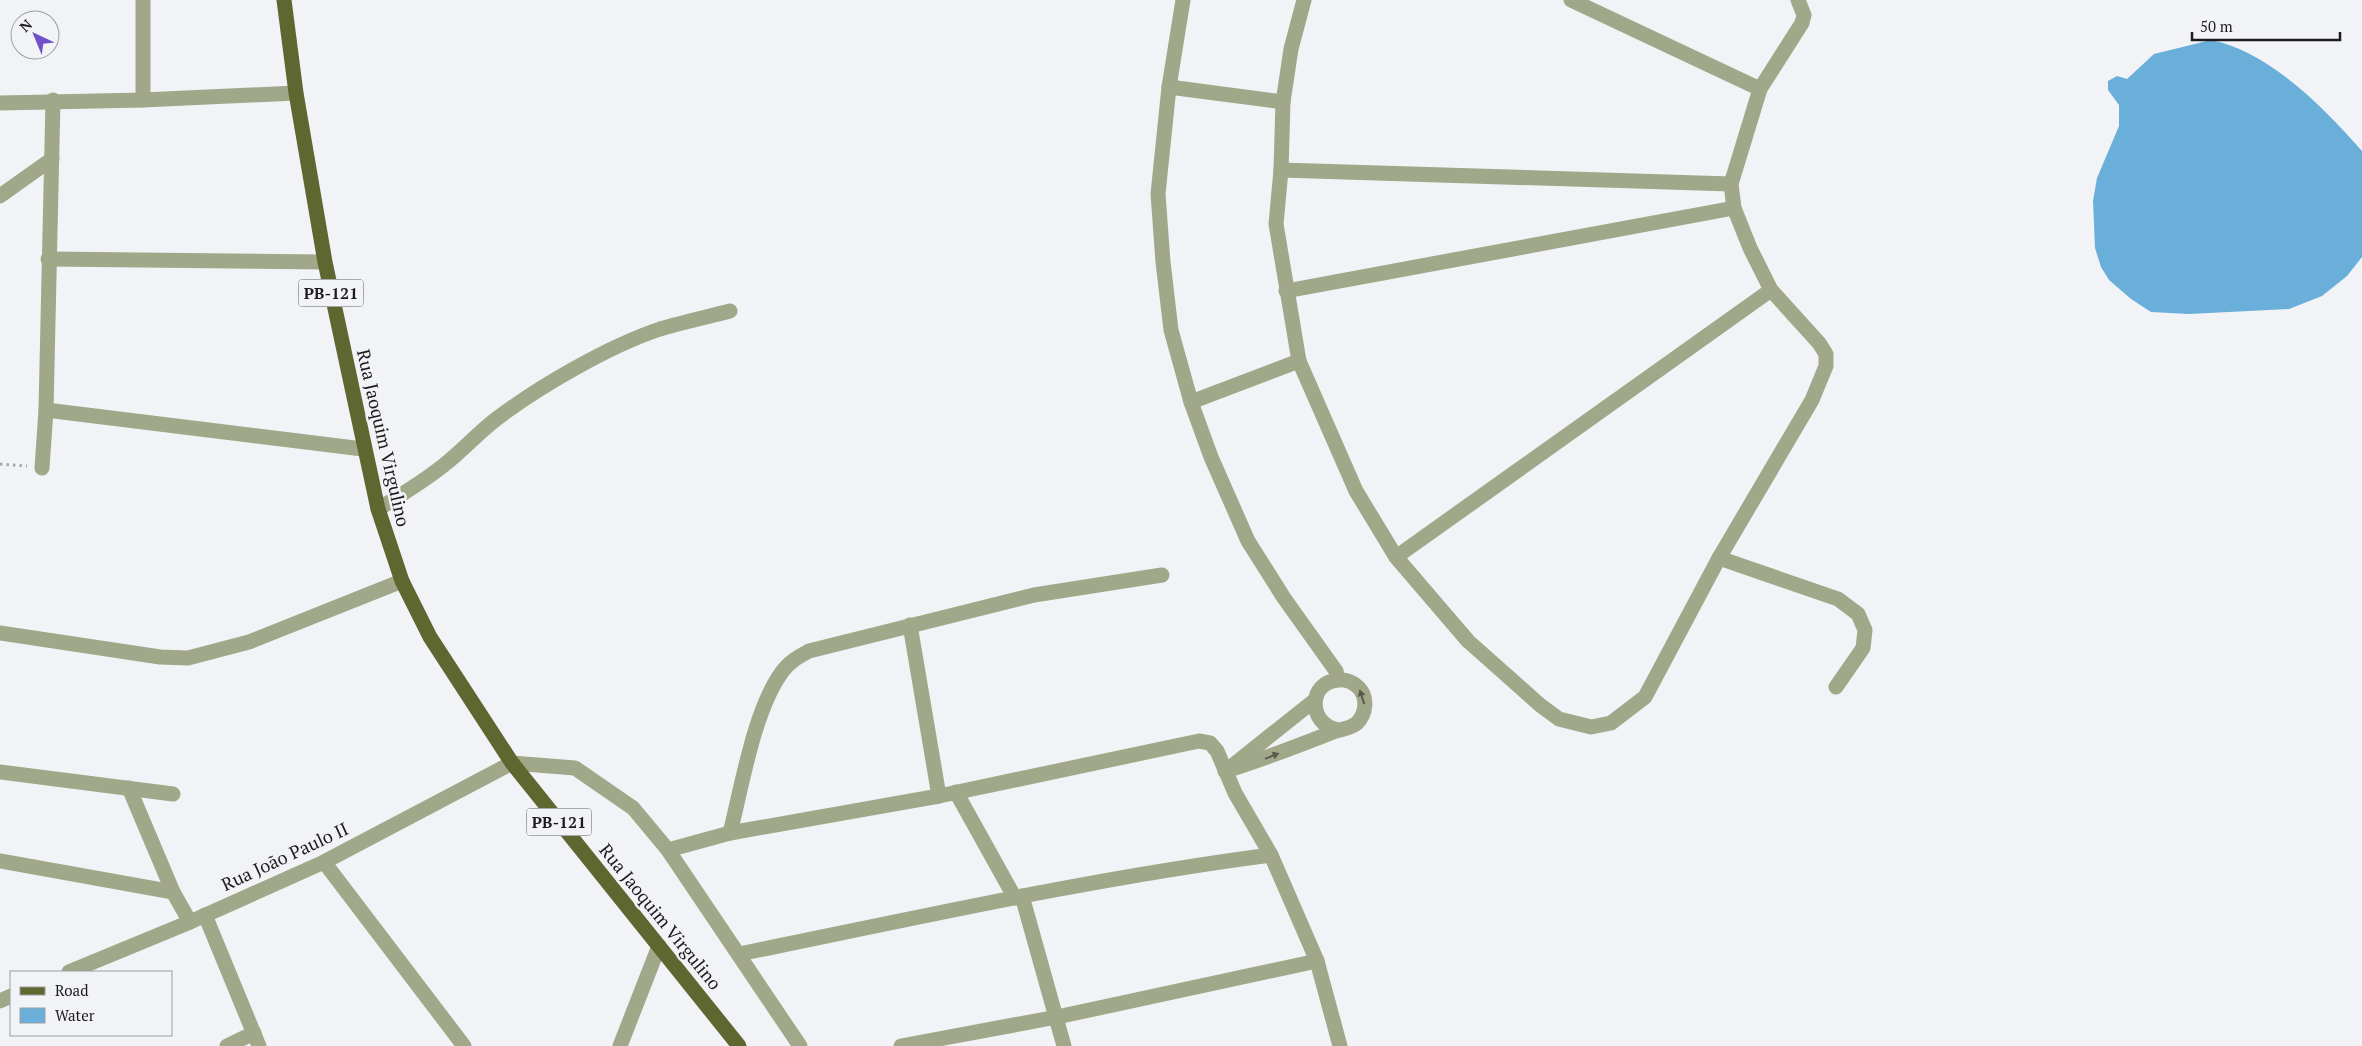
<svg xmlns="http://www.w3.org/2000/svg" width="2362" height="1046" font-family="'PT Serif',serif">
<rect width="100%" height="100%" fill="#f2f3f6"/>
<path fill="#69afd9" d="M 2211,40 C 2270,52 2323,107 2362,151 L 2362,257 L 2347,276 L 2322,296 L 2289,309 L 2189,314 L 2151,312 L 2131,299 L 2109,280 L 2101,267 L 2095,248 L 2093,201 L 2097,178 L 2119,126 L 2119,105 L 2108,90 L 2108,81 L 2117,76 L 2127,79 L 2154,54 Z"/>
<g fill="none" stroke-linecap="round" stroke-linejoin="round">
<path stroke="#a7a8aa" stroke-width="3" stroke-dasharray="2.5 4" stroke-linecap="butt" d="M 0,464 L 27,466"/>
<g stroke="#a1a789" stroke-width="15">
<path d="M 1183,0 L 1169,87 L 1158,194 L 1163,262 L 1171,330 L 1191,402 L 1211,457 L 1248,541 L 1284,598 L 1336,671 L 1338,679"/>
<path d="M 1304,0 L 1291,49 L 1283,102 L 1281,170 L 1276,224 L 1299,361 L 1356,491 L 1396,557 L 1468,641 L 1540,705 L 1559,719 L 1591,727 L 1611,723 L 1645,697 L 1719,558 L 1812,400 L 1826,366 L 1826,354 L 1819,343 L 1771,290 L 1750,248 L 1734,208 L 1731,184 L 1760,89 L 1802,23 L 1804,15 L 1798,0"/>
<path d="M 1571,0 L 1760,89"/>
<path d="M 1169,87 L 1283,102"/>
<path d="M 143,100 L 143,0"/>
<path d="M 0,103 L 143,100 L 296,93"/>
<path d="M 1281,170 L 1731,184"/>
<path d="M 0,196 L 52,159"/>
<path d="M 48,259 L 325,262"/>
<path d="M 1286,291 L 1734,208"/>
<path d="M 1191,402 L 1299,361"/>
<path d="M 46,410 L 363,449"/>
<path d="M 42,468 L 46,410 L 53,100"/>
<path d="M 378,509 C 401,495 423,482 444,465 C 462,451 477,434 495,420 C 538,387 609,346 660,329 C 683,322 707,317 730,311"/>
<path d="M 1396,557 L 1771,290"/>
<path d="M 1719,558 L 1838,599 L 1858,614 L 1865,630 L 1863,648 L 1836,687"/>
<path d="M 910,625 L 939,796"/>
<path d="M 0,633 L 160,657 L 188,658 L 249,642 L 402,581"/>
<path d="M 1232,766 L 1315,700"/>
<path d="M 1225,771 C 1262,760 1297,746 1333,732 C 1341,729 1350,729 1357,723 C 1366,714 1368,698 1359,688 C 1354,683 1346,679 1339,680 C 1308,681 1307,724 1338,730"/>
<path d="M 0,772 L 173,794"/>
<path d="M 129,788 L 173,892"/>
<path d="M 956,792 L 1015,898"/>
<path d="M 730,833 C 742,786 754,710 782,672 C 789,662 798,657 809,651 L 1034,595 L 1162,575"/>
<path d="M 668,850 L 800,1046"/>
<path d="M 0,861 L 173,892 L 190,922"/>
<path d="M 324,862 L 464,1046"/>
<path d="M 1022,896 L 1064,1046"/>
<path d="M 205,915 L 259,1046"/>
<path d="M 739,954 C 916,918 1093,878 1271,855 L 1317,961 L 1340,1046"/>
<path d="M 69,972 L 190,922 L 324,862 L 512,763 L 575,768 L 633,808 L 668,850 L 730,833 L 939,796 L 1199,741 L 1210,743 L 1217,751 L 1235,793 L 1271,855"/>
<path d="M 0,1001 L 11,996"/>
<path d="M 227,1046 L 254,1033"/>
<path d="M 620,1046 L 659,946"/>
<path d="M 901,1046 L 1057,1017 L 1317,961"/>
</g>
<path stroke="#5e6730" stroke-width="15" d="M 284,0 L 296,93 L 325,262 L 378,509 L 402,581 L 430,637 L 512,763 L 739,1046"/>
</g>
<defs><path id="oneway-solid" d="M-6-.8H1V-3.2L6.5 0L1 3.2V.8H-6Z" transform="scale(1.25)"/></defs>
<g fill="#585b4e">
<use href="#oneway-solid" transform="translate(1362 697) rotate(-108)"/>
<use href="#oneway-solid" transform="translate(1272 756) rotate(-22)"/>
</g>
<g text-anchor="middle" stroke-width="5" stroke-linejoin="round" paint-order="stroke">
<g fill="#f2f3f6" stroke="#5c5c5e" stroke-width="1">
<rect x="298.5" y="279.5" width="65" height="27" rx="4"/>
<rect x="526.5" y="808.5" width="65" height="27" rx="4"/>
</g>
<g font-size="16" font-weight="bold" fill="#1c1c1d">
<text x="331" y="299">PB-121</text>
<text x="559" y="828">PB-121</text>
</g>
<g font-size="18" fill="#1c1c1d" stroke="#f2f3f6">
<text transform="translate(383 438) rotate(77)" y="6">Rua Jaoquim Virgulino</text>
<text transform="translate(285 857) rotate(-25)" y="6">Rua João Paulo II</text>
<text transform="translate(660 917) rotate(51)" y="6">Rua Jaoquim Virgulino</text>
</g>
</g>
<rect x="10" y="971" width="162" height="65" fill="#f2f3f6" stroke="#9c9d9f"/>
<rect x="20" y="987" width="25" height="8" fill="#5e6730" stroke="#9c9d9f"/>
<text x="55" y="996" font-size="15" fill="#1c1c1d">Road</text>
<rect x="20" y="1008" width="25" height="15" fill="#69afd9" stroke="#9c9d9f"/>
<text x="55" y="1021" font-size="15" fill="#1c1c1d">Water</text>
<g transform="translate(35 35) rotate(316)"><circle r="24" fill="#f2f3f6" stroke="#9c9d9f"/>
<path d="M0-4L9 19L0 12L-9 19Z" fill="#7250ca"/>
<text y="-8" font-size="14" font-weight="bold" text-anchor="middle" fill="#1c1c1d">N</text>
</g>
<path d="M2192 32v8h148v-8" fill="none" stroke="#1c1c1d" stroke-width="2.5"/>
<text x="2200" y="32" font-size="15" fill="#1c1c1d" stroke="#f2f3f6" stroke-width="4" paint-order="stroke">50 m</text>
</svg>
